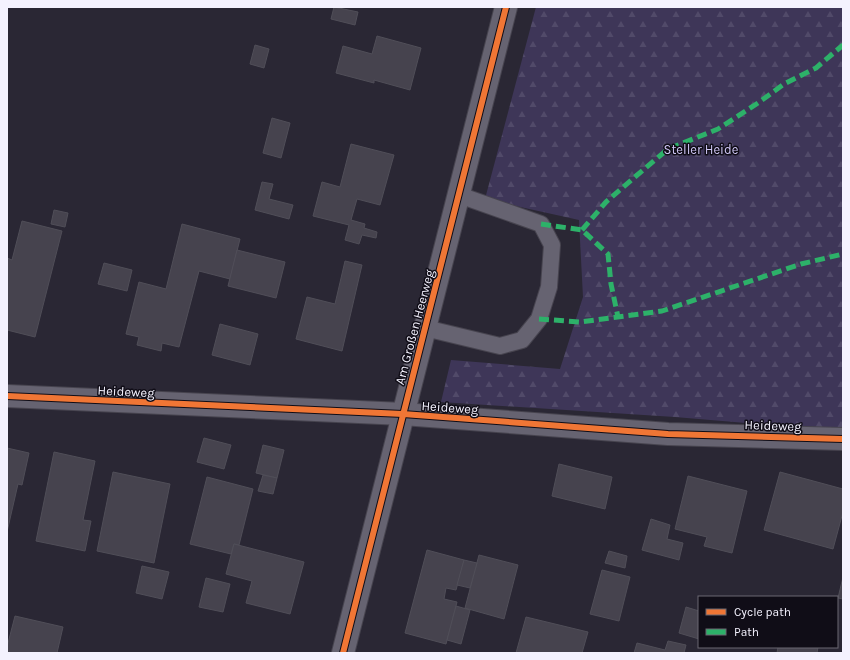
<svg xmlns="http://www.w3.org/2000/svg" width="850" height="660" font-family="Karla,sans-serif">
<defs>
<pattern id="forest-firs" width="22" height="20" patternUnits="userSpaceOnUse"><rect width="22" height="20" fill="#3e3658"/><path d="M5 1l3.5 6h-7zM16 11l3.5 6h-7z" fill="#514a69"/></pattern>
</defs>
<rect width="100%" height="100%" fill="#2a2734"/>
<path fill="url(#forest-firs)" d="M 536,7 L 843,7 L 843,431 L 675,417 L 441,402 L 451,360 L 560,369 L 583,297 L 579,220 L 485,199 Z"/>
<g fill="#46434e" stroke="#504e58">
<path d="M 334,7 L 358,12 L 355,25 L 331,19 Z"/>
<path d="M 377,36 L 421,48 L 410,90 L 374,80 L 374,83 L 336,73 L 343,46 L 372,54 Z"/>
<path d="M 255,45 L 269,49 L 264,68 L 250,64 Z"/>
<path d="M 272,118 L 290,123 L 281,158 L 263,153 Z"/>
<path d="M 351,144 L 394,155 L 380,205 L 357,199 L 351,220 L 365,224 L 364,228 L 377,232 L 376,238 L 362,235 L 359,244 L 345,240 L 349,225 L 313,216 L 322,182 L 340,187 Z"/>
<path d="M 262,182 L 273,184 L 269,199 L 293,205 L 289,219 L 255,210 Z"/>
<path d="M 54,210 L 68,213 L 65,227 L 51,224 Z"/>
<path d="M 22,221 L 62,231 L 35,337 L 7,330 L 7,258 L 12,260 Z"/>
<path d="M 182,224 L 240,239 L 230,279 L 199,271 L 179,347 L 162,343 L 161,351 L 137,345 L 139,337 L 126,334 L 139,282 L 166,289 Z"/>
<path d="M 237,250 L 285,262 L 276,298 L 228,286 Z"/>
<path d="M 345,261 L 362,265 L 342,351 L 296,339 L 307,297 L 335,304 Z"/>
<path d="M 104,263 L 132,270 L 127,291 L 98,284 Z"/>
<path d="M 220,324 L 258,334 L 250,365 L 212,355 Z"/>
<path d="M 204,438 L 231,445 L 224,469 L 197,462 Z"/>
<path d="M 263,445 L 284,450 L 277,478 L 256,473 Z"/>
<path d="M 7,448 L 29,453 L 22,485 L 18,484 L 7,532 Z"/>
<path d="M 54,452 L 95,461 L 83,520 L 91,521 L 85,551 L 36,541 Z"/>
<path d="M 559,464 L 612,477 L 605,509 L 552,496 Z"/>
<path d="M 113,472 L 170,484 L 154,563 L 97,551 Z"/>
<path d="M 780,472 L 843,489 L 843,512 L 833,549 L 764,530 Z"/>
<path d="M 263,475 L 277,478 L 273,494 L 258,491 Z"/>
<path d="M 688,476 L 747,491 L 732,553 L 704,546 L 707,537 L 675,529 Z"/>
<path d="M 207,477 L 253,489 L 239,545 L 234,544 L 231,554 L 190,544 Z"/>
<path d="M 651,519 L 670,525 L 667,539 L 683,543 L 679,560 L 642,550 Z"/>
<path d="M 234,544 L 304,562 L 290,614 L 246,603 L 252,581 L 226,574 Z"/>
<path d="M 427,550 L 464,560 L 456,590 L 446,588 L 444,599 L 457,602 L 446,644 L 405,633 Z"/>
<path d="M 609,551 L 627,556 L 625,568 L 605,563 Z"/>
<path d="M 479,555 L 518,565 L 504,619 L 465,608 Z"/>
<path d="M 464,560 L 477,563 L 470,588 L 457,585 Z"/>
<path d="M 142,566 L 169,572 L 162,599 L 136,593 Z"/>
<path d="M 602,570 L 630,577 L 619,621 L 590,614 Z"/>
<path d="M 843,577 L 843,599 L 838,598 Z"/>
<path d="M 206,578 L 230,584 L 223,612 L 199,607 Z"/>
<path d="M 456,606 L 470,610 L 461,644 L 447,640 Z"/>
<path d="M 686,607 L 699,611 L 699,639 L 679,633 Z"/>
<path d="M 15,616 L 63,627 L 57,653 L 7,653 L 7,647 Z"/>
<path d="M 526,617 L 588,632 L 582,653 L 516,653 Z"/>
<path d="M 668,641 L 686,645 L 684,653 L 634,653 L 637,643 L 665,650 Z"/>
<path d="M 778,647 L 818,647 L 817,653 L 777,653 Z"/>
</g>
<g fill="none" stroke-linecap="round" stroke-linejoin="round">
<defs>
<path id="lane" d="M 425,328 L 500,346 L 522,340 L 539,319 L 549,287 L 552,245 L 541,224 L 459,195"/>
<g id="street">
<path d="M 7,396 L 403,414 L 668,434 L 843,439"/>
<path d="M 343,653 L 506,7"/>
</g>
</defs>
<use href="#lane" stroke="#47444f" stroke-width="18"/>
<use href="#street" stroke="#47444f" stroke-width="24"/>
<use href="#lane" stroke="#666371" stroke-width="16"/>
<use href="#street" stroke="#666371" stroke-width="22"/>
<g stroke="#2db169" stroke-width="5" stroke-dasharray="10 5" stroke-linecap="butt">
<path d="M 541,224 L 582,230 L 608,254 L 611,284 L 618,317"/>
<path d="M 582,230 L 606,202 L 636,176 L 668,149 L 718,129 L 758,103 L 784,84 L 816,68 L 843,45"/>
<path d="M 539,319 L 580,322 L 662,311 L 801,264 L 843,254"/>
</g>
<defs>
<g id="cycleway">
<path d="M 7,396 L 403,414 L 668,434 L 843,439"/>
<path d="M 343,653 L 506,7"/>
</g>
</defs>
<use href="#cycleway" stroke="#100d17" stroke-width="8"/>
<use href="#cycleway" stroke="#f07635" stroke-width="6"/>
</g>
<g text-anchor="middle" stroke-width="3" stroke-linejoin="round" paint-order="stroke">
<g font-size="13" fill="#d1c8f7" stroke="#100d17">
<text x="701" y="154">Steller Heide</text>
</g>
<g font-size="13" fill="#f4f2fe" stroke="#100d17">
<text transform="translate(414 327) rotate(-75)" y="5">Am Großen Heerweg</text>
<text transform="translate(126 391) rotate(3)" y="5">Heideweg</text>
<text transform="translate(450 407) rotate(4)" y="5">Heideweg</text>
<text transform="translate(773 425) rotate(2)" y="5">Heideweg</text>
</g>
</g>
<rect width="850" height="660" fill="none" stroke="#f4f2fe" stroke-width="16"/>
<rect x="698" y="596" width="140" height="52" fill="#100d17" stroke="#6b6973"/>
<rect x="706" y="609" width="20" height="6" fill="#f07635" stroke="#6b6973"/>
<text x="734" y="616" font-size="12" fill="#f4f2fe">Cycle path</text>
<rect x="706" y="629" width="20" height="6" fill="#2db169" stroke="#6b6973"/>
<text x="734" y="636" font-size="12" fill="#f4f2fe">Path</text>
</svg>
